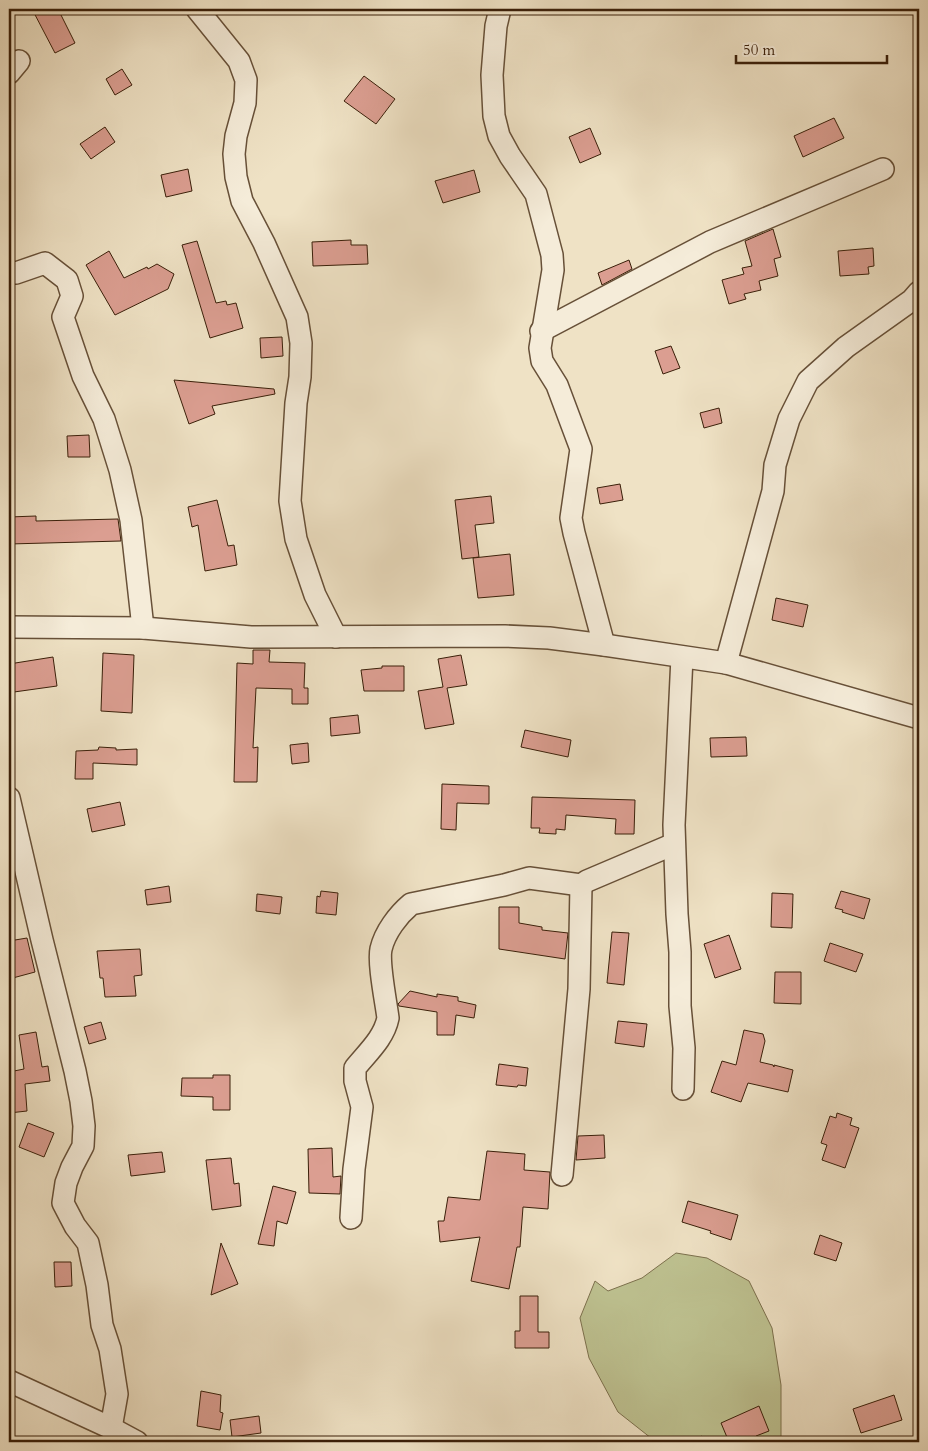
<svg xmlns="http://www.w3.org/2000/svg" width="928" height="1451" font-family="Cardo,serif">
<rect width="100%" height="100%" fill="#efe2c5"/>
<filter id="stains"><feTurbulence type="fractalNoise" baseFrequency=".004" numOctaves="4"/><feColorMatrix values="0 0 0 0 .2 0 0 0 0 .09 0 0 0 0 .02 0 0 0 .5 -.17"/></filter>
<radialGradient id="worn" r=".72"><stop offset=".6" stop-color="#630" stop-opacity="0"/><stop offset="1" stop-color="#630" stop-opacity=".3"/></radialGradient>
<path fill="#bec291" stroke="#7c704d" d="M 676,1253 L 707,1258 L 749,1281 L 772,1328 L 781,1385 L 781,1442 L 711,1442 L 710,1439 L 701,1436 L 695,1442 L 656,1442 L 618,1412 L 589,1358 L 580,1318 L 595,1281 L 608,1291 L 642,1278 Z"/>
<g fill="#db9e91" stroke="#3a1f09">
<path d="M 32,9 L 58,9 L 75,43 L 55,53 Z"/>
<path d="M 122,69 L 132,85 L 115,95 L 106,79 Z"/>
<path d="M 364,76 L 395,99 L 376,124 L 344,101 Z"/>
<path d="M 834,118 L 844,138 L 803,157 L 794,136 Z"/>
<path d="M 105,127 L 115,142 L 91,159 L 80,144 Z"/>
<path d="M 590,128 L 601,154 L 580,163 L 569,137 Z"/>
<path d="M 188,169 L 192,191 L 166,197 L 161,175 Z"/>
<path d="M 474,170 L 480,192 L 443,203 L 435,181 Z"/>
<path d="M 773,229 L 781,257 L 774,259 L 778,276 L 759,281 L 761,290 L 744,294 L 746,299 L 729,304 L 722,280 L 744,274 L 742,268 L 752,266 L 745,241 Z"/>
<path d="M 351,240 L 351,245 L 367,245 L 368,264 L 313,266 L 312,242 Z"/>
<path d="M 197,241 L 216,303 L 226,301 L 227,305 L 236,303 L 243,328 L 210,338 L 182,245 Z"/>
<path d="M 873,248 L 874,266 L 868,267 L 869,274 L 840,276 L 838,251 Z"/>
<path d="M 109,251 L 124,278 L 147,267 L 148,269 L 157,264 L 174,274 L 168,289 L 115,315 L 86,265 Z"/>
<path d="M 629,260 L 632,269 L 602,285 L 598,273 Z"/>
<path d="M 282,337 L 283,356 L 261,358 L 260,338 Z"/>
<path d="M 671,346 L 680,368 L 663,374 L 655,351 Z"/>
<path d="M 174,380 L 274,389 L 275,394 L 212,406 L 215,414 L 189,424 Z"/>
<path d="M 719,408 L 722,423 L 704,428 L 700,413 Z"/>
<path d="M 89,435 L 90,457 L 68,457 L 67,436 Z"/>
<path d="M 620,484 L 623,500 L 600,504 L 597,488 Z"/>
<path d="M 491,496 L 494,523 L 475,525 L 479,557 L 462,559 L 455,500 Z"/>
<path d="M 217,500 L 228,546 L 234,545 L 237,565 L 205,571 L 198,525 L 192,527 L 188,507 Z"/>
<path d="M 36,516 L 36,521 L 118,519 L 121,541 L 9,544 L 9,517 Z"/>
<path d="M 510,554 L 514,595 L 478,598 L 473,558 Z"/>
<path d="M 776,598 L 808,605 L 803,627 L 772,620 Z"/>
<path d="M 253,650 L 270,650 L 269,662 L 305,663 L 304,688 L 308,688 L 308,704 L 292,704 L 292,689 L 256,688 L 253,748 L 258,747 L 257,782 L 234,782 L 237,663 L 253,664 Z"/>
<path d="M 103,653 L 134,655 L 132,713 L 101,711 Z"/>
<path d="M 461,655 L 467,685 L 447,688 L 454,724 L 425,729 L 418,691 L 443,687 L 438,659 Z"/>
<path d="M 53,657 L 57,686 L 14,692 L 9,664 Z"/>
<path d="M 382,666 L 404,666 L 404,691 L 364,691 L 361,670 L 382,668 Z"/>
<path d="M 358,715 L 360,733 L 331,736 L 330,718 Z"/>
<path d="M 525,730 L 571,740 L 568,757 L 521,747 Z"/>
<path d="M 746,737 L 747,756 L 711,757 L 710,738 Z"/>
<path d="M 308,743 L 309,762 L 292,764 L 290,745 Z"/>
<path d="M 99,747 L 116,748 L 116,750 L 137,749 L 137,765 L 93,763 L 93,779 L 75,779 L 76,751 L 98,750 Z"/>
<path d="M 442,784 L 489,786 L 489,804 L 457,803 L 456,830 L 441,829 Z"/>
<path d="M 532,797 L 635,800 L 634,834 L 615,834 L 616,819 L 566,815 L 565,830 L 556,829 L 556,834 L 539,833 L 540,828 L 531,828 Z"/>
<path d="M 120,802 L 125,825 L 92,832 L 87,809 Z"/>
<path d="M 169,886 L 171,902 L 147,905 L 145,890 Z"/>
<path d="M 321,891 L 338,893 L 336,915 L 316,913 L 317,896 L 320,897 Z"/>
<path d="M 841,891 L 870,899 L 864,919 L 842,912 L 843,910 L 835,908 Z"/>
<path d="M 772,893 L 793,894 L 792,928 L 771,927 Z"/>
<path d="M 257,894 L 282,897 L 280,914 L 256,911 Z"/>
<path d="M 499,907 L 519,907 L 519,923 L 542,927 L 542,930 L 568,933 L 565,959 L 499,949 Z"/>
<path d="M 612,932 L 629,933 L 624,985 L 607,983 Z"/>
<path d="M 729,935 L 741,969 L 715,978 L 704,944 Z"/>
<path d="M 27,938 L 35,972 L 9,979 L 9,941 Z"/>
<path d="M 830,943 L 863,954 L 856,972 L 824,961 Z"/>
<path d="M 140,949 L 142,975 L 134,976 L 136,996 L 105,997 L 103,978 L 100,978 L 97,951 Z"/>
<path d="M 775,972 L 801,972 L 801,1004 L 774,1003 Z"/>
<path d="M 410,991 L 437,997 L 437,994 L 458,997 L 458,1001 L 476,1005 L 474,1018 L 456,1015 L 454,1035 L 437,1035 L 437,1012 L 399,1006 L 398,1004 Z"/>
<path d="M 618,1021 L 647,1024 L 644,1047 L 615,1043 Z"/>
<path d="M 101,1022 L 106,1039 L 89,1044 L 84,1027 Z"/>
<path d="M 744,1030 L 763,1034 L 765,1041 L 760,1062 L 773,1065 L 774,1067 L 774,1065 L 793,1070 L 788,1092 L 748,1083 L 741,1102 L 711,1092 L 722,1061 L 736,1065 Z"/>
<path d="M 36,1032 L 42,1067 L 48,1066 L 50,1081 L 25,1084 L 27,1111 L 9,1113 L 9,1072 L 24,1069 L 19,1035 Z"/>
<path d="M 499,1064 L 528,1068 L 526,1086 L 518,1085 L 517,1087 L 496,1085 Z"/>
<path d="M 213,1075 L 230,1075 L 230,1110 L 213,1110 L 213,1097 L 181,1096 L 182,1078 L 213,1078 Z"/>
<path d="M 837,1113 L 852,1118 L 850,1125 L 859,1128 L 845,1168 L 822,1160 L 827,1145 L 821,1143 L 830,1116 L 836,1118 Z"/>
<path d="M 28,1123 L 54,1133 L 44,1157 L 19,1147 Z"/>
<path d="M 604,1135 L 605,1158 L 576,1160 L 578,1136 Z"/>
<path d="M 332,1148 L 333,1177 L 341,1176 L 340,1194 L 309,1193 L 308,1149 Z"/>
<path d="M 487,1151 L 525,1154 L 524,1170 L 550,1172 L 548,1209 L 523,1207 L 520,1247 L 517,1247 L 509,1289 L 471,1281 L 480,1237 L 440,1242 L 438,1221 L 444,1221 L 448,1197 L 480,1200 Z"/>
<path d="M 162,1152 L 165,1172 L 131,1176 L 128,1155 Z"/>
<path d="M 231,1158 L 234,1184 L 239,1183 L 241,1206 L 212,1210 L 206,1160 Z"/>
<path d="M 273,1186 L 296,1192 L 287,1224 L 277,1221 L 274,1246 L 258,1244 Z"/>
<path d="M 688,1201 L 738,1215 L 731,1240 L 710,1233 L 711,1231 L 682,1222 Z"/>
<path d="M 820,1235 L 842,1243 L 836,1261 L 814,1254 Z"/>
<path d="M 221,1243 L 238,1284 L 211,1295 Z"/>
<path d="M 54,1262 L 71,1262 L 72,1286 L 55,1287 Z"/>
<path d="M 520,1296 L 538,1296 L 538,1332 L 549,1332 L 549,1348 L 515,1348 L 515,1331 L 520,1331 Z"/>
<path d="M 201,1391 L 221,1395 L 220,1412 L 223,1413 L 220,1430 L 197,1426 Z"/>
<path d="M 894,1395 L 902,1420 L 861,1433 L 853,1409 Z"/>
<path d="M 759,1406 L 769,1431 L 756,1436 L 758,1442 L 729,1442 L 721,1423 Z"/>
<path d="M 259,1416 L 261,1433 L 232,1437 L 230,1420 Z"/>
</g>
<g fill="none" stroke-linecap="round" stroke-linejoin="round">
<defs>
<g id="minor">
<path d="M 197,9 L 239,61 L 246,80 L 245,103 L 236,136 L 234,154 L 236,177 L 242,201 L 264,243 L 297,317 L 301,343 L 300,377 L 296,403 L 290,501 L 296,539 L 315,595 L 336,637"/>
<path d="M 500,9 L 496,26 L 492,75 L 494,116 L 499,136 L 510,156 L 536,194 L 552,255 L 553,270 L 540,348 L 542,361 L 557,385 L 581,449 L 571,518 L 574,533 L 604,645"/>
<path d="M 9,73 L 19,61"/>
<path d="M 9,272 L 16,273 L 45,263 L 67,280 L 72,296 L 63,317 L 83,376 L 104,419 L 120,470 L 131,520 L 143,628"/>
<path d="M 541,331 L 710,242 L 883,169"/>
<path d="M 9,627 L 143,628 L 251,637 L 505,636 L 549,638 L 604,645 L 726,663 L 919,718"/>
<path d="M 682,657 L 674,825 L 677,914 L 680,952 L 680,1006 L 684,1048 L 683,1089"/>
<path d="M 726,663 L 773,491 L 775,465 L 789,419 L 808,381 L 846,347 L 912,300 L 919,292"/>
<path d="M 9,798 L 42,940 L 75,1071 L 81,1101 L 84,1126 L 83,1146 L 72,1167 L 66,1183 L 63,1203 L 75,1226 L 88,1243 L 97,1285 L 102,1325 L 110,1349 L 117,1394 L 111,1428"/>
<path d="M 562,1175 L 579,989 L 581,885"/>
<path d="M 351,1218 L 354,1169 L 362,1107 L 355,1081 L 355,1068 C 368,1052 384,1038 388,1018 C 386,1002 378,963 381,949 C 385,932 398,915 411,904 L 504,885 L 529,878 L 581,885 L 587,881 L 674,844"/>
<path d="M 9,1381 L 111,1428 L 137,1442"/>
</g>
</defs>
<use href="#minor" stroke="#675038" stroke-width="24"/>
<use href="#minor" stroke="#f5ecd9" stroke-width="21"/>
</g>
<rect width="928" height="1451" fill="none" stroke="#efe2c5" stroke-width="30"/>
<rect x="10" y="10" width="908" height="1431" fill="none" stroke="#3a1f09" stroke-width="2.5"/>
<rect x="15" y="15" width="898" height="1421" fill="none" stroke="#3a1f09"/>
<path d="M736 55v8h151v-8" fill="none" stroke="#3a1f09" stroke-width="2.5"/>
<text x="743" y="55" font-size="15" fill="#3a1f09" stroke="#f5ecd9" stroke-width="4" paint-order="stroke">50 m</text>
<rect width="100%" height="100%" filter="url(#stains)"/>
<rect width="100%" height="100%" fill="url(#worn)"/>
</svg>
